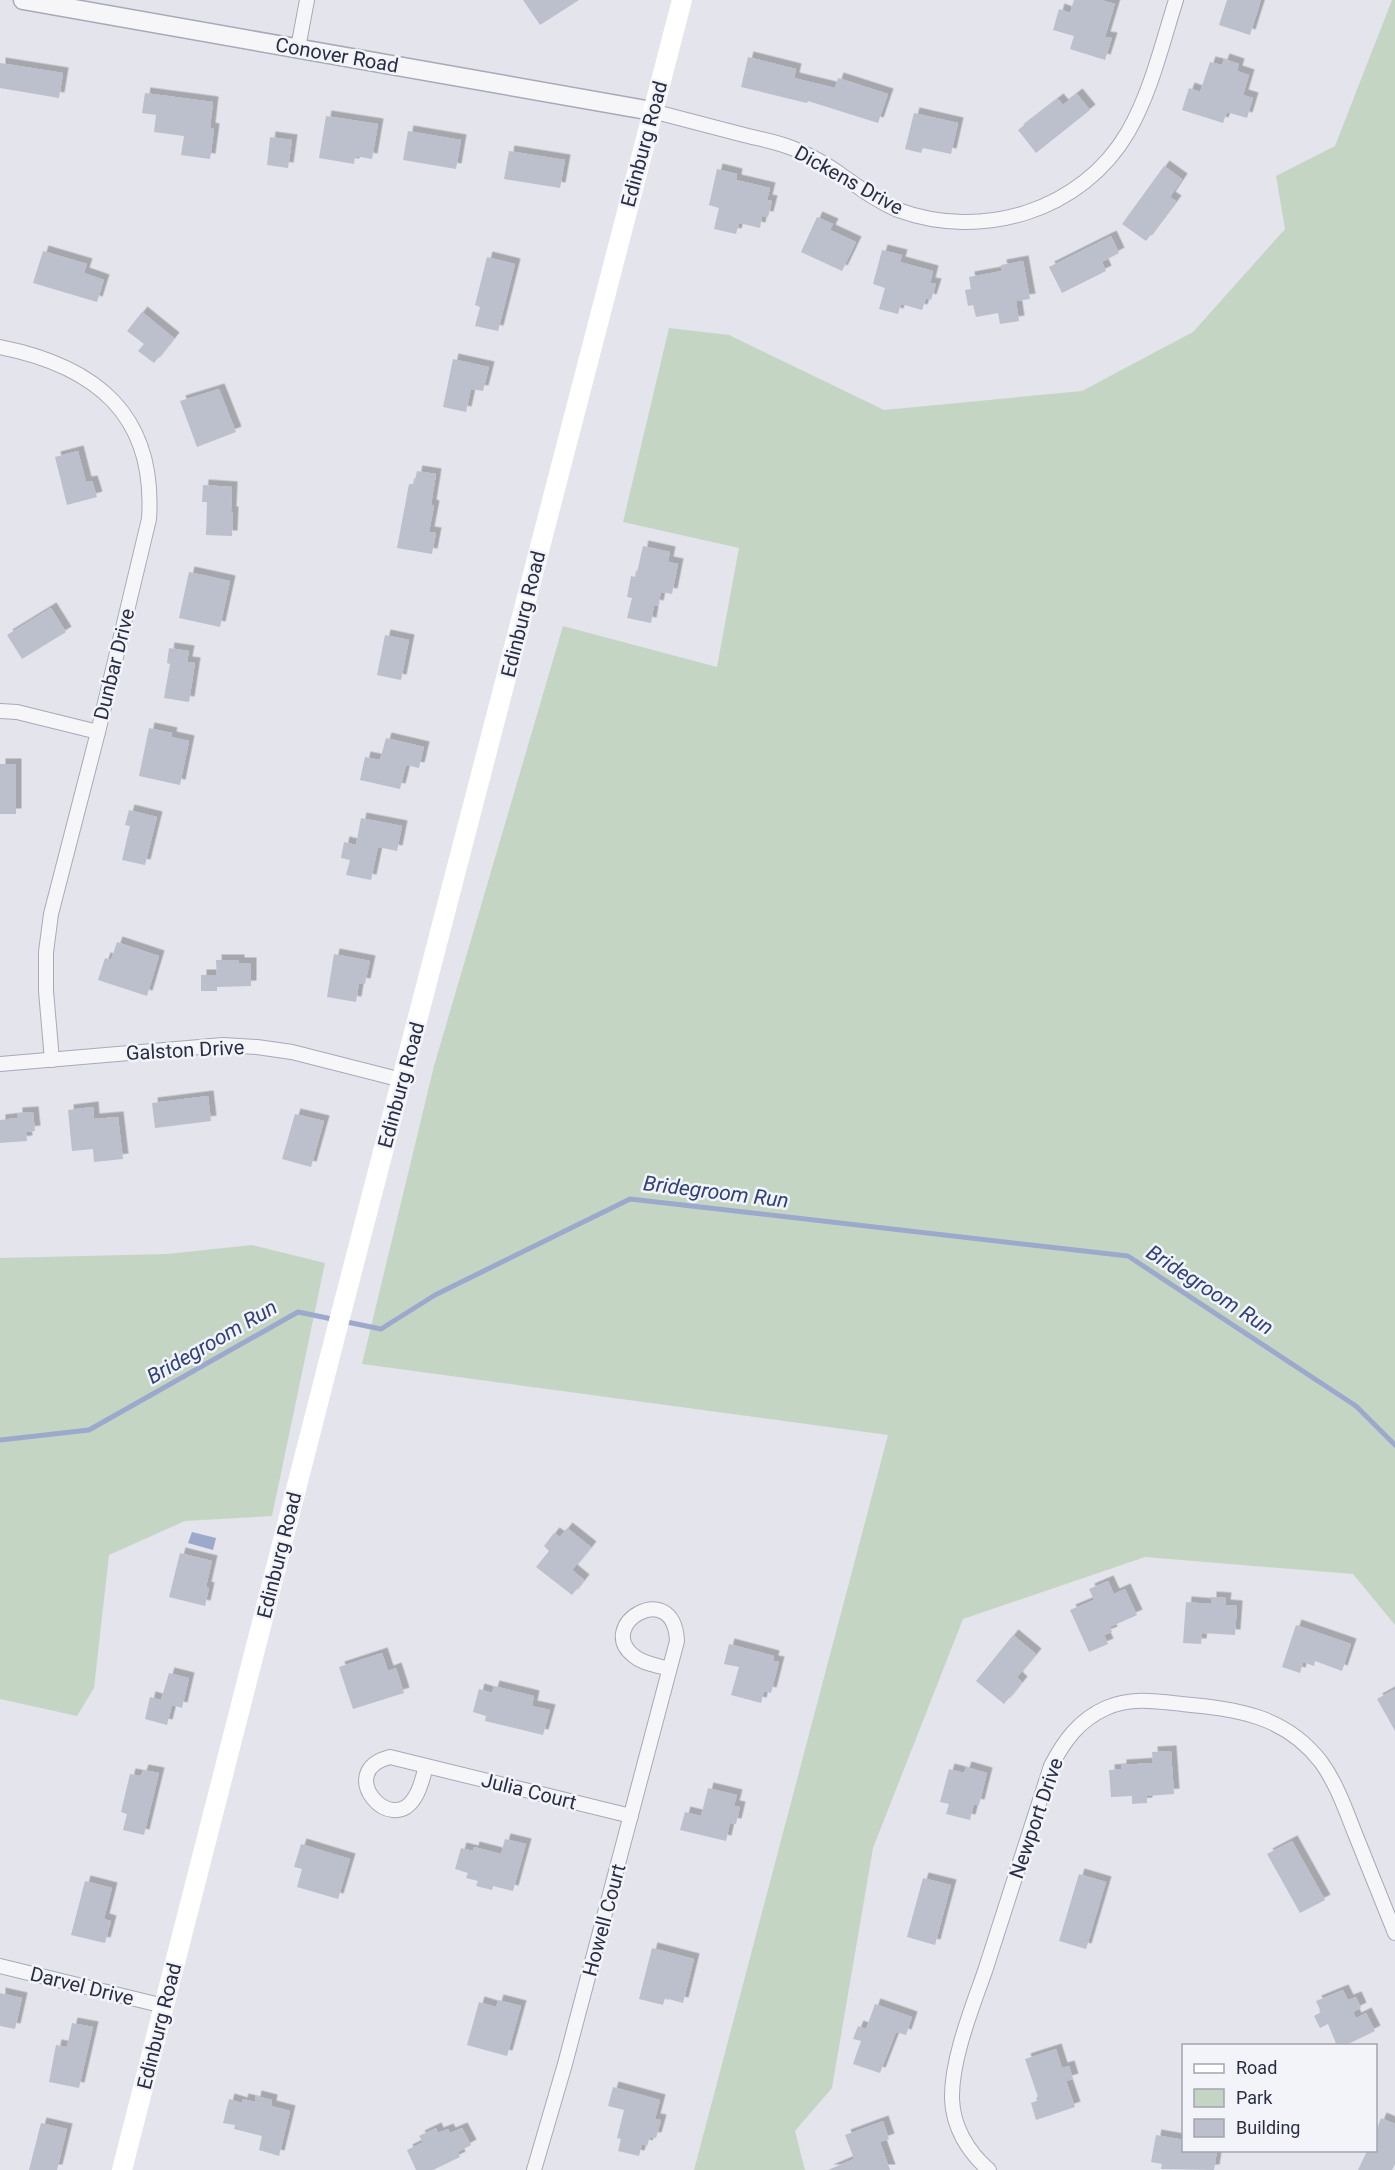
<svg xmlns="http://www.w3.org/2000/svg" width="1395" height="2170" font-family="Roboto,sans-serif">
<defs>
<filter id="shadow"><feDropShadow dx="5.5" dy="-5.5" stdDeviation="0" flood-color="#0004"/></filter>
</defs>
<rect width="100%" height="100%" fill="#e3e4ec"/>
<g fill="#c4d6c3">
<path d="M 1392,0 L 1395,0 L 1395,1625 L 1353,1574 L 1145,1557 L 963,1619 L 873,1848 L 832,2088 L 795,2131 L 805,2170 L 694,2170 L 888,1435 L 362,1364 L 434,1066 L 563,626 L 717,667 L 739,548 L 623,522 L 669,328 L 729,335 L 884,410 L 1082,391 L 1193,332 L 1285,229 L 1276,176 L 1335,146 Z"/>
<path d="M 252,1245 L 325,1263 L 272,1516 L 185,1521 L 109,1555 L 94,1688 L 77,1716 L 0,1699 L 0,1258 L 167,1254 Z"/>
</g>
<path fill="#9ca9cd" d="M 192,1532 L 216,1538 L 213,1550 L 188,1543 Z"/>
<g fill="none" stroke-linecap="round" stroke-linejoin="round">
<path stroke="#9ca9cd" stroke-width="5" d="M 0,1440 L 89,1430 L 298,1312 L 381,1329 L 435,1295 L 630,1199 L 1128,1256 L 1356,1406 L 1395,1445"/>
</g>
<g fill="#bcbfcc" filter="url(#shadow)">
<path d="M 523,0 L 579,0 L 540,25 Z"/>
<path d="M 1074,0 L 1101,0 L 1115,4 L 1105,37 L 1112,38 L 1105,60 L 1070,49 L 1074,36 L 1053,30 L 1059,9 L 1070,13 Z"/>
<path d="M 1227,0 L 1261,0 L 1250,35 L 1219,25 Z"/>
<path d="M 748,57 L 796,69 L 794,78 L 835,88 L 838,78 L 888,94 L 878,123 L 808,101 L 807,103 L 741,87 Z"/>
<path d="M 1224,59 L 1239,64 L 1237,71 L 1249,75 L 1243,95 L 1253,98 L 1247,118 L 1227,112 L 1223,123 L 1182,110 L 1189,88 L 1200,92 L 1210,62 L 1222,65 Z"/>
<path d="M 0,63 L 63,73 L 59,98 L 0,88 Z"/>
<path d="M 145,93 L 213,102 L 210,128 L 214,129 L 210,159 L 181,155 L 184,136 L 154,132 L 156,115 L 142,113 Z"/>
<path d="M 1077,94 L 1090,110 L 1036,153 L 1018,130 L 1058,99 L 1063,105 Z"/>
<path d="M 914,113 L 958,123 L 951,154 L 923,148 L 921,153 L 905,149 Z"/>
<path d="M 326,116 L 378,124 L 372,159 L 355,156 L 354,164 L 319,158 Z"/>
<path d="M 408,131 L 461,140 L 456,169 L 403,160 Z"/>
<path d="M 270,137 L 292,140 L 288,168 L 267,165 Z"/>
<path d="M 509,151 L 565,160 L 560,188 L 504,179 Z"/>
<path d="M 1164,166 L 1182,179 L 1170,197 L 1176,201 L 1146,241 L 1122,224 Z"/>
<path d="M 717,169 L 737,174 L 736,180 L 770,188 L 767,200 L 772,201 L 768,217 L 762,216 L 760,228 L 739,223 L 736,234 L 714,229 L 719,208 L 709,205 Z"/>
<path d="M 817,217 L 833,224 L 830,230 L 856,242 L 842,271 L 801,252 Z"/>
<path d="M 1111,236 L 1119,253 L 1102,262 L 1106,271 L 1062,293 L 1049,267 Z"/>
<path d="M 882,250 L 902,255 L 900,262 L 933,271 L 930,283 L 936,284 L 931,300 L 926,298 L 922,310 L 901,304 L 898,314 L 879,309 L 885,288 L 873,284 Z"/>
<path d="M 43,251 L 87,264 L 84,273 L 104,280 L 97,302 L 33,283 Z"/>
<path d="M 487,257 L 515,264 L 498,331 L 475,326 L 480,307 L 475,305 Z"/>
<path d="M 1023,261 L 1030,299 L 1016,301 L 1019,321 L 1000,324 L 998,313 L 976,317 L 973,305 L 968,306 L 965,290 L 971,289 L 969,277 L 1002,271 L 1001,265 Z"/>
<path d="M 142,312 L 174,338 L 154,363 L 138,351 L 144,344 L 127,331 Z"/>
<path d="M 453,359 L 489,367 L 483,391 L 471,389 L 466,412 L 443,407 Z"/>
<path d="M 219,389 L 236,432 L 197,447 L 180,401 Z"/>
<path d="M 78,451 L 86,482 L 92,481 L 97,497 L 67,505 L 55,457 Z"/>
<path d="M 417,471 L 436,474 L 431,505 L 434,506 L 429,532 L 436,533 L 432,554 L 397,548 L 409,484 L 414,484 Z"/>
<path d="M 203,485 L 232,487 L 231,512 L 233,512 L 232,536 L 206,535 L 207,502 L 202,502 Z"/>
<path d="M 643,546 L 670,552 L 668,562 L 678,564 L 672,594 L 661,592 L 658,606 L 654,605 L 651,623 L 627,618 L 632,598 L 627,597 L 631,576 L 636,577 Z"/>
<path d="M 189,572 L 230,581 L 220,627 L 179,618 Z"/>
<path d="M 51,608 L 66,632 L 22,659 L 7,635 Z"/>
<path d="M 385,635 L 409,640 L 401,680 L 377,675 Z"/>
<path d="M 169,648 L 189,651 L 187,662 L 195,663 L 189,702 L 164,698 L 170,664 L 167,663 Z"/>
<path d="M 149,728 L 172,733 L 171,737 L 189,741 L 180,785 L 139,776 Z"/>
<path d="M 386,738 L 424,747 L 419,768 L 406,765 L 400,789 L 360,780 L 365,757 L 380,760 Z"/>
<rect x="0" y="764" width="16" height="50"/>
<path d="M 129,810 L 157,817 L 145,865 L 122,860 L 130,826 L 125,825 Z"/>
<path d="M 361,818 L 402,826 L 397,851 L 378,847 L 371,880 L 346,875 L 350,860 L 341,858 L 344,842 L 356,845 Z"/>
<path d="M 117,942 L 159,956 L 147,996 L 98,980 L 105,958 L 111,960 Z"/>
<path d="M 334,954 L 370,961 L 365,984 L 359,983 L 356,1002 L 327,997 Z"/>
<path d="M 216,960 L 239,960 L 239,963 L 251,963 L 251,986 L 217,987 L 217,991 L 201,991 L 201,975 L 217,975 L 217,980 Z"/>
<path d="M 208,1096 L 211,1121 L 155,1128 L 152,1103 Z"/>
<path d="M 93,1107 L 94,1119 L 118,1117 L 123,1159 L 94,1162 L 93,1149 L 72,1151 L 68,1110 Z"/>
<path d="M 33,1112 L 35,1131 L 26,1132 L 27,1141 L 0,1143 L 0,1120 L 17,1118 L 17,1113 Z"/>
<path d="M 295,1114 L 324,1121 L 311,1167 L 282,1159 Z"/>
<path d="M 567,1528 L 591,1547 L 572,1570 L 584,1580 L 572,1595 L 536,1567 L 549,1551 L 544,1546 L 554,1533 L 560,1537 Z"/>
<path d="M 180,1553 L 212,1561 L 206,1587 L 209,1588 L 205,1606 L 169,1597 Z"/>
<path d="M 1108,1581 L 1114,1594 L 1125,1589 L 1137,1615 L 1110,1627 L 1112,1632 L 1104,1635 L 1108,1644 L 1089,1652 L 1070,1610 L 1094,1600 L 1089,1589 Z"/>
<path d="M 1211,1597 L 1226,1598 L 1225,1605 L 1237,1606 L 1235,1635 L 1202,1633 L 1201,1644 L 1183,1643 L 1186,1602 L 1211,1604 Z"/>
<path d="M 1296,1625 L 1351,1644 L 1342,1671 L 1315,1661 L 1314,1666 L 1303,1662 L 1300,1673 L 1282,1667 Z"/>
<path d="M 1013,1635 L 1036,1654 L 1017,1677 L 1022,1682 L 1004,1704 L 976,1681 Z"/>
<path d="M 729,1644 L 774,1656 L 773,1661 L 779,1662 L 771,1693 L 764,1691 L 761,1703 L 731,1695 L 739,1667 L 724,1664 Z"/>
<path d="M 382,1653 L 388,1671 L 396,1668 L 404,1693 L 353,1709 L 339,1667 Z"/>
<path d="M 169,1673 L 189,1678 L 182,1708 L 172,1705 L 167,1725 L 145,1719 L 150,1697 L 161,1700 Z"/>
<path d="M 494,1686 L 534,1696 L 532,1706 L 550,1710 L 543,1735 L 485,1721 L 486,1716 L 473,1712 L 479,1689 L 492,1693 Z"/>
<path d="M 1395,1689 L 1395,1731 L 1377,1699 Z"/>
<path d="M 1171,1751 L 1174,1794 L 1147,1796 L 1147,1803 L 1132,1804 L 1132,1796 L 1111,1797 L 1109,1770 L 1121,1769 L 1121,1765 L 1153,1763 L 1152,1752 Z"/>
<path d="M 966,1767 L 987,1773 L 979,1805 L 974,1804 L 970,1820 L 946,1814 L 949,1804 L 940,1802 L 949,1769 L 964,1773 Z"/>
<path d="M 143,1770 L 159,1773 L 144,1835 L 123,1830 L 127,1814 L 121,1812 L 130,1774 L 141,1776 Z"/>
<path d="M 708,1788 L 737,1795 L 734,1806 L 740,1807 L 736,1824 L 730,1823 L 726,1841 L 680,1830 L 685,1812 L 701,1816 Z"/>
<path d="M 505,1839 L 526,1844 L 513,1891 L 493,1886 L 492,1890 L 476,1886 L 478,1881 L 466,1878 L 468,1873 L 455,1869 L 461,1848 L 473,1851 L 474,1847 L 501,1854 Z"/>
<path d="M 1292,1841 L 1325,1900 L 1300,1913 L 1267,1854 Z"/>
<path d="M 301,1844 L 350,1859 L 338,1899 L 297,1887 L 302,1869 L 294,1867 Z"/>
<path d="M 1079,1874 L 1106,1882 L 1086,1949 L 1059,1941 Z"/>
<path d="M 923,1878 L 951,1885 L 935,1945 L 907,1937 Z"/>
<path d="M 85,1881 L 112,1888 L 104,1919 L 111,1921 L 105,1943 L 71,1935 Z"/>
<path d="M 652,1948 L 694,1959 L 683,2003 L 665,1998 L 663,2005 L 639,1999 Z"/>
<path d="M 1343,1990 L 1348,2000 L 1356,1997 L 1361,2008 L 1353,2012 L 1356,2018 L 1366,2013 L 1375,2031 L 1344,2046 L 1337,2046 L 1328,2024 L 1320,2028 L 1314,2016 L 1321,2012 L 1316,2001 Z"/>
<path d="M 0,1993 L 22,1998 L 15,2029 L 0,2026 Z"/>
<path d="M 498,2000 L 521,2006 L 507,2056 L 467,2045 L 479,2002 L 496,2007 Z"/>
<path d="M 875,2004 L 912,2017 L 906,2035 L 896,2032 L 880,2073 L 853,2064 L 861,2041 L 853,2039 L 858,2026 L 866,2029 Z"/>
<path d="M 72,2023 L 93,2027 L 79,2088 L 49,2082 L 56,2045 L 67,2047 Z"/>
<path d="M 1056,2049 L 1062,2068 L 1069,2066 L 1073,2079 L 1066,2081 L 1075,2107 L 1036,2120 L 1031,2103 L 1039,2100 L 1025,2059 Z"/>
<path d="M 613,2087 L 660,2100 L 655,2119 L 661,2120 L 656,2138 L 650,2137 L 647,2146 L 642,2144 L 639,2156 L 618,2151 L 621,2139 L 617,2138 L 624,2110 L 608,2106 Z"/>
<path d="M 256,2096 L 272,2100 L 271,2106 L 290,2111 L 279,2156 L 259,2150 L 262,2136 L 234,2129 L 235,2125 L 223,2123 L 229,2099 L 242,2103 L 243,2099 L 255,2102 Z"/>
<path d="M 1381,2118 L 1395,2124 L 1395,2164 L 1392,2170 L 1358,2170 L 1367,2151 L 1376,2151 L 1376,2131 Z"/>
<path d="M 883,2121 L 889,2139 L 880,2142 L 890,2170 L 828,2170 L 854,2159 L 845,2135 Z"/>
<path d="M 41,2123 L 67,2129 L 57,2170 L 29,2170 Z"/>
<path d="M 436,2128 L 438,2133 L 448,2129 L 450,2133 L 462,2128 L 471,2145 L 458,2152 L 460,2157 L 433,2170 L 416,2170 L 407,2150 L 423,2142 L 419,2136 Z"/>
<path d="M 1156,2135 L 1184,2140 L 1184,2151 L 1217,2151 L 1214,2170 L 1161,2169 L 1162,2164 L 1151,2162 Z"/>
</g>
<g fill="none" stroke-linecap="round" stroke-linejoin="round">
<defs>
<g id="minor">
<path d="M 298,48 L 307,0"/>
<path d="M 652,111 C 683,119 713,127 744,135 C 760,139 777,142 792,148 C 809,155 825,163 840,174 C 859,187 876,201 898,210 C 982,241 1082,211 1128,132 C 1151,92 1162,44 1176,0"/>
<path d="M 0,347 C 96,366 156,415 149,519 L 98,732 L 51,914 L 46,952 L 46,991 L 52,1060"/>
<path d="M 0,711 L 17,712 L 98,732"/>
<path d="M 0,1064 L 223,1045 L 257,1047 L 292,1052 L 402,1080"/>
<path d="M 426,1766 C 423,1776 421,1788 415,1797 C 391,1838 334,1771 390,1757 L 631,1816"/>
<path d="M 0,1966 L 164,2006"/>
<path d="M 534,2170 L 565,2064 L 677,1641 C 674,1577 594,1625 634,1656 C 643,1664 657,1665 669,1669"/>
<path d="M 989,2170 C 968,2152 953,2127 952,2099 C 951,2060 972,2008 985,1971 C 1007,1903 1029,1834 1051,1766 C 1064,1741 1079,1720 1106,1708 C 1131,1697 1156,1701 1182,1704 C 1236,1709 1285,1715 1321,1762 C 1337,1784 1346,1811 1356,1836 C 1369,1868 1382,1901 1395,1933"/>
</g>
<path id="tertiary" d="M 23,0 L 652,111"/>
</defs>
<use href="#minor" stroke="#a7aab7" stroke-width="16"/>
<use href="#tertiary" stroke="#a7aab7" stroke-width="21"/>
<use href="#minor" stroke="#f6f6f9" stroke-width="14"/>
<use href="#tertiary" stroke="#f6f6f9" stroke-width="18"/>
<path stroke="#fff" stroke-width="20" d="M 122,2170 L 337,1329 L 682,0"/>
</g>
<g text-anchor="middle" stroke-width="5" stroke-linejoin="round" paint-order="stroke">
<g font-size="20" fill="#292e45" stroke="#f3f4f9">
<text transform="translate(337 55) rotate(10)" y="7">Conover Road</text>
<text transform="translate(644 144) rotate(-75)" y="7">Edinburg Road</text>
<text transform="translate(849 180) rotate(29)" y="7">Dickens Drive</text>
<text transform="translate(523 614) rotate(-76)" y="7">Edinburg Road</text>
<text transform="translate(114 664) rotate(-76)" y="7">Dunbar Drive</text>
<text transform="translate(185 1050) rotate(-3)" y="7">Galston Drive</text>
<text transform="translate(401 1085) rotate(-75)" y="7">Edinburg Road</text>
<text transform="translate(279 1555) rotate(-76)" y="7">Edinburg Road</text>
<text transform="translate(529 1791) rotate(14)" y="7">Julia Court</text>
<text transform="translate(1036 1818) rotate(-71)" y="7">Newport Drive</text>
<text transform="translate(604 1920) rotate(-75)" y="7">Howell Court</text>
<text transform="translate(82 1986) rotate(14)" y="7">Darvel Drive</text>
<text transform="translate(159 2026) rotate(-76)" y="7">Edinburg Road</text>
</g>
<g font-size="21" font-style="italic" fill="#30427c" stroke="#f3f4f9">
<text transform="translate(716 1192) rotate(7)" y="7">Bridegroom Run</text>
<text transform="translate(1210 1290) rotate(33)" y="7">Bridegroom Run</text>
<text transform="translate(212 1342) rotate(-30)" y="7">Bridegroom Run</text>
</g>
</g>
<rect x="1182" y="2044" width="195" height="108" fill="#f3f4f9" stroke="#a2a5b1" stroke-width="1.5"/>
<rect x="1194" y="2064" width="30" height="9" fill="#ffffff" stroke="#a2a5b1" stroke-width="1.5"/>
<text x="1236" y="2074" font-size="18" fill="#292e45">Road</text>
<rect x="1194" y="2089" width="30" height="18" fill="#c4d6c3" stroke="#a2a5b1" stroke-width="1.5"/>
<text x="1236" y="2104" font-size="18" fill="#292e45">Park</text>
<rect x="1194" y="2119" width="30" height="18" fill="#bcbfcc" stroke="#a2a5b1" stroke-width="1.5"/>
<text x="1236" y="2134" font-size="18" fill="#292e45">Building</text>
</svg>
